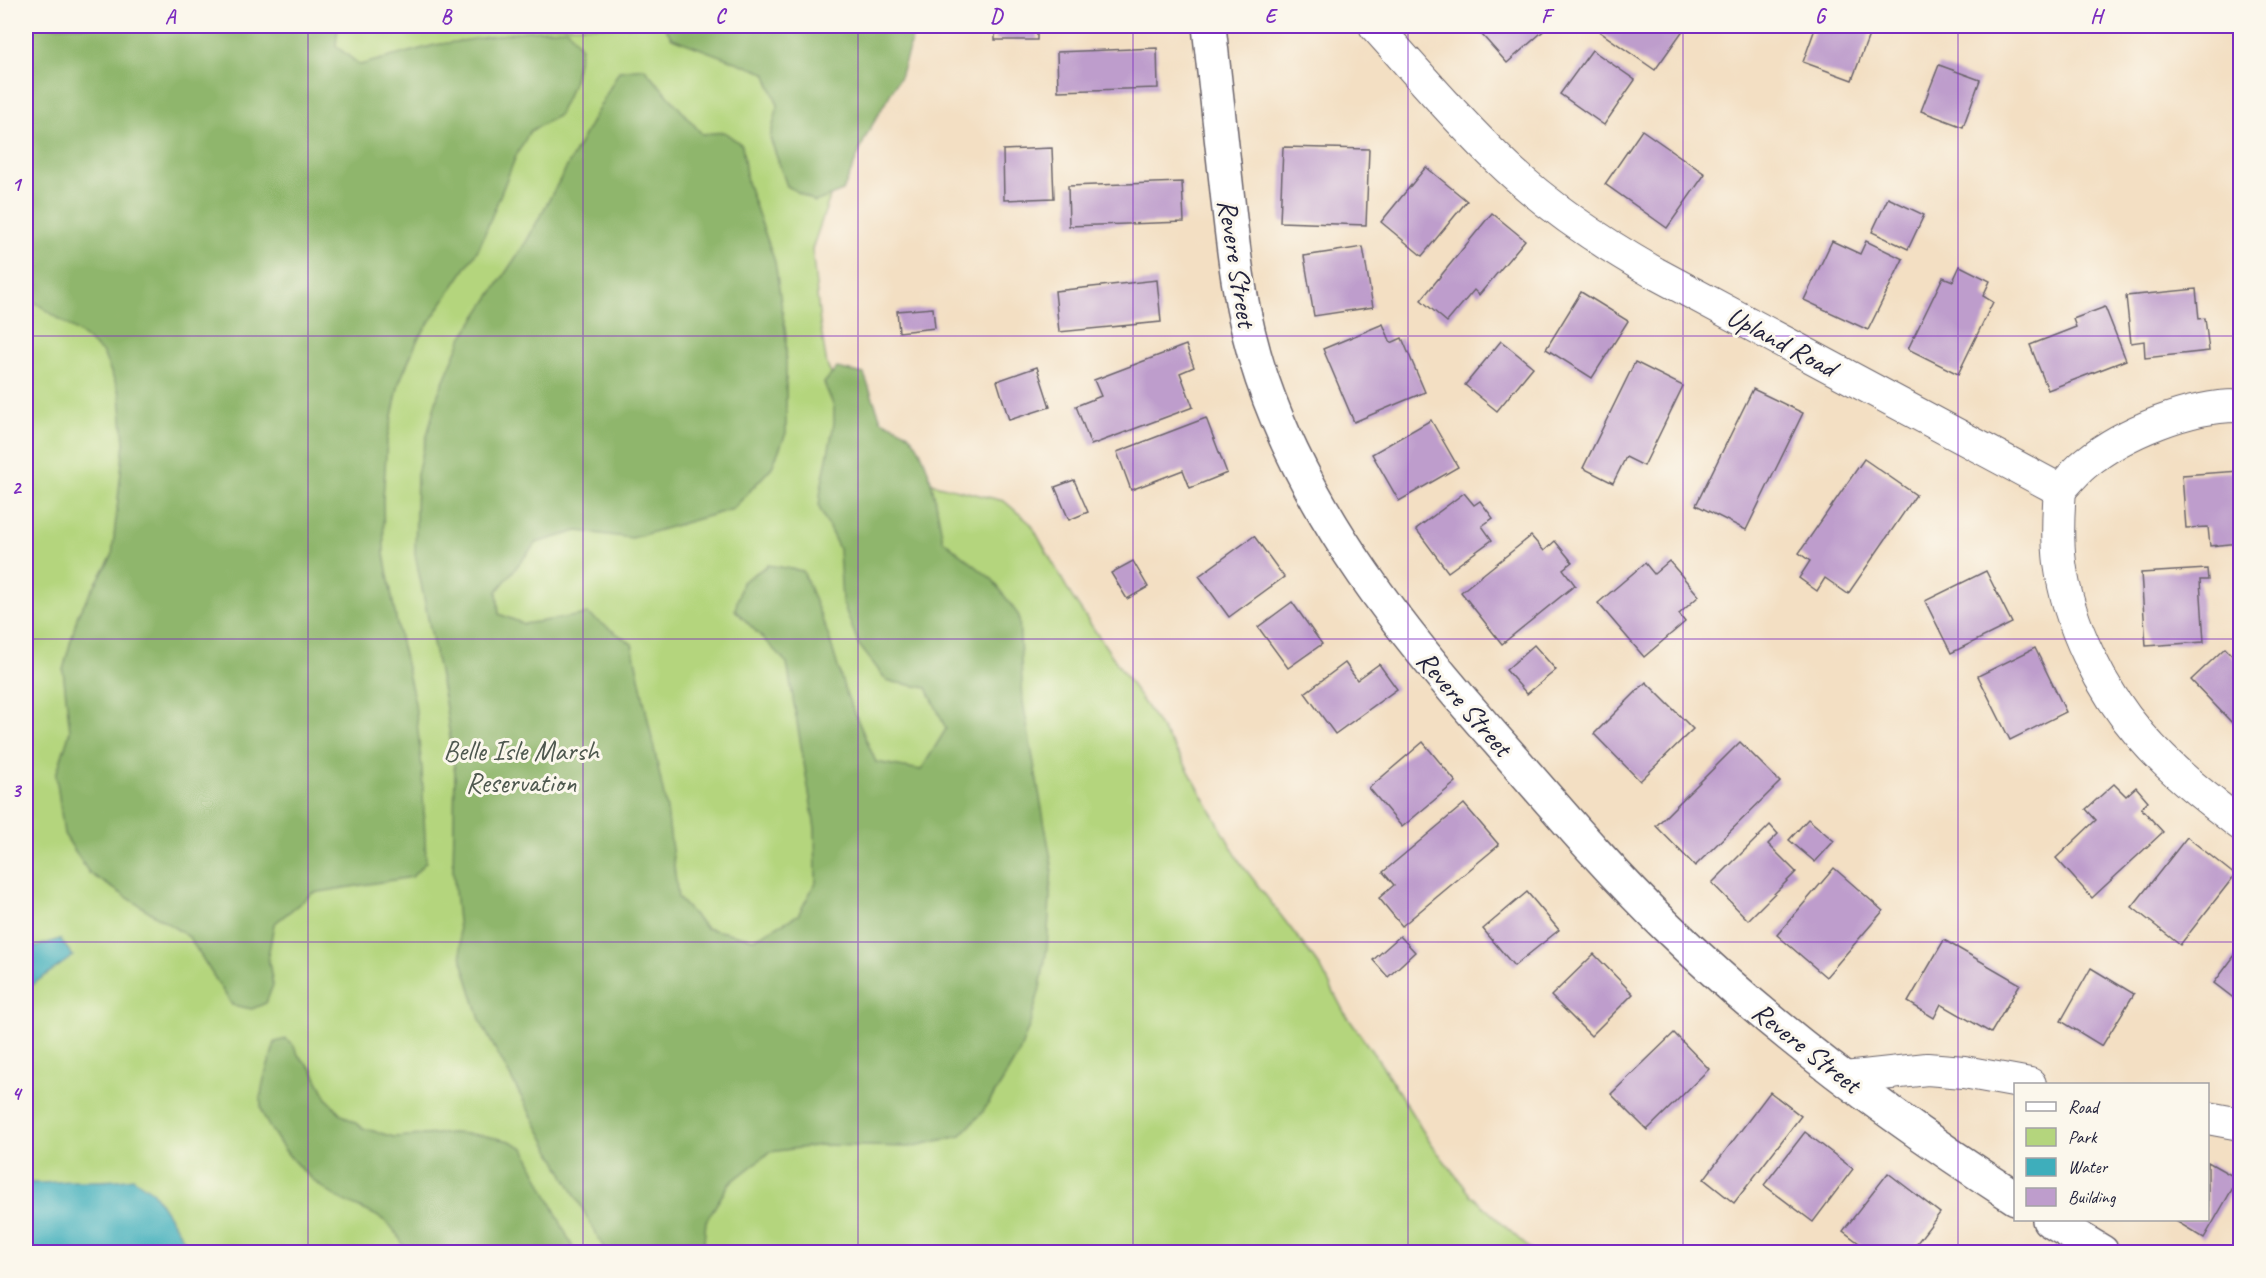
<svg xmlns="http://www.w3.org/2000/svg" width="2266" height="1278" font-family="Caveat,sans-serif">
<rect width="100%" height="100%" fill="#fbf7ec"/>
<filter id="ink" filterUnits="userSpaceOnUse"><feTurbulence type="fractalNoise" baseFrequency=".0167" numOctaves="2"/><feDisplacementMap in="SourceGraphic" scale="12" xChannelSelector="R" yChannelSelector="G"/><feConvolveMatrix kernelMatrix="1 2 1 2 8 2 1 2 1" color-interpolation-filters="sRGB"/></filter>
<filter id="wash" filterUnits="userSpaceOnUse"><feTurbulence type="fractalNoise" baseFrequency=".008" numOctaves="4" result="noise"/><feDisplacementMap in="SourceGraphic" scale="24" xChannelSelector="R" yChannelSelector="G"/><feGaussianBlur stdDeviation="1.35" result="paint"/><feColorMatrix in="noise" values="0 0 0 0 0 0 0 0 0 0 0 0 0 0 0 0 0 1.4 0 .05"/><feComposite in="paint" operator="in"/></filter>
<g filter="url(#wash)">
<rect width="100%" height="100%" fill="#f3dfc3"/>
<path fill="#b4d57d" stroke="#6b7c5c" stroke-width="1.5" d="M 26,26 L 900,26 L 833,188 L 812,249 L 820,323 L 827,365 L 840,392 L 883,441 L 934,484 L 1004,501 L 1031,524 L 1072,597 L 1182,759 L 1240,862 L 1321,968 L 1344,1012 L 1383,1067 L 1431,1144 L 1471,1195 L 1533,1252 L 26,1252 Z"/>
<g fill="#8fb66c" stroke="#586c54" stroke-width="1.5">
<path d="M 26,26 L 338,26 L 336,46 L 360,65 L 435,45 L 526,31 L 568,29 L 581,48 L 573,84 L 558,116 L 530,131 L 516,156 L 479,248 L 418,339 L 399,383 L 387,440 L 383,499 L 384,554 L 398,629 L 415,703 L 422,769 L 426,862 L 412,877 L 313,893 L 274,924 L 268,956 L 273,985 L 266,1003 L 252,1009 L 232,1005 L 189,937 L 89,873 L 64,834 L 56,775 L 70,731 L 63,670 L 78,614 L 112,556 L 124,443 L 120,394 L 103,353 L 78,332 L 26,296 Z"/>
<path d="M 664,26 L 916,26 L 900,77 L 866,136 L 843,191 L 815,202 L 787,186 L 770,138 L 778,105 L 765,73 L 672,38 Z"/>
<path d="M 644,68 L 702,134 L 724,132 L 742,145 L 747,182 L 775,262 L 786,336 L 786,433 L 772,467 L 733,509 L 632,538 L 578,531 L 536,543 L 497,591 L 499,614 L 524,624 L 588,614 L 632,644 L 667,810 L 678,898 L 706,928 L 754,939 L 798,915 L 816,882 L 815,828 L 787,663 L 735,610 L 742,582 L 768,565 L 803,571 L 829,637 L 845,691 L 876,762 L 921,770 L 946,729 L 927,688 L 887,681 L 859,645 L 842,601 L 839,549 L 819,507 L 821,488 L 834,424 L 834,407 L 824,383 L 837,368 L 864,374 L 881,420 C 889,424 900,428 907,433 C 930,452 937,511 943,540 L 993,580 L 1019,616 L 1023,702 L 1052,865 L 1047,948 L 1040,988 L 1031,1021 L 1019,1053 L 1001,1084 L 982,1113 L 960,1136 L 910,1147 L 821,1145 L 770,1152 L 729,1184 L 706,1221 L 703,1252 L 606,1252 L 481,1023 L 462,961 L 453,871 L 455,773 L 445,702 L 415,554 L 417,474 L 438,394 L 462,338 L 526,242 L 619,71 Z"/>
<path d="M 286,1039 L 293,1045 L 299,1056 L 312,1069 L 328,1100 L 341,1114 L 363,1128 L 394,1137 L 452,1133 L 481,1135 L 510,1141 L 524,1148 L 575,1252 L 406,1252 C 389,1208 363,1215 330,1193 C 309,1178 289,1159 276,1137 C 270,1128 261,1116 261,1104 C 260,1082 270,1063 275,1042 Z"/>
</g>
<g fill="#3eaebb" stroke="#30687b" stroke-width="1.5">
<path d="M 60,939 L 73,956 L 26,989 L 26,950 Z"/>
<path d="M 133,1178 L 153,1192 L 192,1252 L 26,1252 L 26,1182 C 42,1185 57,1181 74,1181 C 94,1181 113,1182 133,1178 Z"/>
</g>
<g id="blocks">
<g fill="#be9dcc">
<rect x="995" y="26" width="42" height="14"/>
<path d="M 1474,26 L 1549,26 L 1507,63 Z"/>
<path d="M 1604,26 L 1686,26 L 1655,70 L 1600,32 Z"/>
<path d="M 1816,26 L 1860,26 L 1871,30 L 1852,80 L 1803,62 Z"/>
<path d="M 1157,48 L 1158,88 L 1058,91 L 1057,52 Z"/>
<path d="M 1592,50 L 1635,80 L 1604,125 L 1560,94 Z"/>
<path d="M 1939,65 L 1980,80 L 1963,127 L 1921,111 Z"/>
<path d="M 1642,130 L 1705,174 L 1667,228 L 1605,184 Z"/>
<path d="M 1283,147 L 1369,149 L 1366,225 L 1280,222 Z"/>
<path d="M 1052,148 L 1054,198 L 1004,200 L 1003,150 Z"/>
<path d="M 1426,167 L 1467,201 L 1422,256 L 1381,222 Z"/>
<path d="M 1182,182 L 1184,222 L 1069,226 L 1068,186 Z"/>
<path d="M 1888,198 L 1924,215 L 1908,249 L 1872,232 Z"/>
<path d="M 1492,213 L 1525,240 L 1479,295 L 1474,290 L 1447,322 L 1421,300 Z"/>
<path d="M 1832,241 L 1860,254 L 1866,241 L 1903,259 L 1868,330 L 1804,300 Z"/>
<path d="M 1363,247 L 1373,307 L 1314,316 L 1304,256 Z"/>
<path d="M 1960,266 L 1990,281 L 1983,296 L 1993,302 L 1958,374 L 1908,349 L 1943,277 L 1953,281 Z"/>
<path d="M 1157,280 L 1161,322 L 1059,332 L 1055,291 Z"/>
<path d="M 2196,289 L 2199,319 L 2205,318 L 2209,351 L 2145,358 L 2144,341 L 2131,343 L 2126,296 Z"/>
<path d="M 1581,292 L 1628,321 L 1592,378 L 1546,349 Z"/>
<path d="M 2105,307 L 2126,360 L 2048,390 L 2030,345 L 2076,327 L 2073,319 Z"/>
<path d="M 933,308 L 935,328 L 899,332 L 897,311 Z"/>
<path d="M 1383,324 L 1391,343 L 1402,338 L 1425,392 L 1354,422 L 1323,349 Z"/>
<path d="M 1501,341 L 1533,367 L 1497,411 L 1465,385 Z"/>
<path d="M 1186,345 L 1194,367 L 1180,373 L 1193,407 L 1091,445 L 1076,406 L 1101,396 L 1094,380 Z"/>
<path d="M 1635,362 L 1683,386 L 1644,466 L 1626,457 L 1613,483 L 1583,468 Z"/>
<path d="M 1037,367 L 1050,407 L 1009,420 L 997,381 Z"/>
<path d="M 1753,389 L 1803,413 L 1746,530 L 1696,505 Z"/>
<path d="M 1206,418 L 1227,473 L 1190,488 L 1183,470 L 1131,490 L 1117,452 Z"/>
<path d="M 1431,420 L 1458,467 L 1399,501 L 1372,454 Z"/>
<path d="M 1864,459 L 1916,495 L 1848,594 L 1825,578 L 1817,591 L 1799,578 L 1810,561 L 1799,553 Z"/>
<path d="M 2240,471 L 2240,543 L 2210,546 L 2208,527 L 2186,528 L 2182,475 Z"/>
<path d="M 1074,480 L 1088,512 L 1069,520 L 1055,487 Z"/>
<path d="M 1464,493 L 1474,505 L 1480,501 L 1493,518 L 1482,526 L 1492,540 L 1448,572 L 1416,529 Z"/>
<path d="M 1254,536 L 1284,577 L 1229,617 L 1199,576 Z"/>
<path d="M 1531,536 L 1544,551 L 1555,541 L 1572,562 L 1563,569 L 1575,585 L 1502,644 L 1461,592 Z"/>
<path d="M 1133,561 L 1148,587 L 1127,599 L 1111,573 Z"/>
<path d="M 1669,561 L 1699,596 L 1679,614 L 1685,622 L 1644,657 L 1598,603 L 1645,563 L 1654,574 Z"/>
<path d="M 2207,569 L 2208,580 L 2200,580 L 2204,642 L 2146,646 L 2141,573 Z"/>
<path d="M 1986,571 L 2012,623 L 1951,653 L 1925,601 Z"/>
<path d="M 1292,602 L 1322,644 L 1288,668 L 1258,627 Z"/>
<path d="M 1534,645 L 1556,670 L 1527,694 L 1506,670 Z"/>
<path d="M 2035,648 L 2066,712 L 2010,740 L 1978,676 Z"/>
<path d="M 2225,648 L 2240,664 L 2240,722 L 2236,727 L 2191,680 Z"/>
<path d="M 1345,663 L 1357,680 L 1379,664 L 1397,689 L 1335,734 L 1305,693 Z"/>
<path d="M 1646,682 L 1693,729 L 1640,781 L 1594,734 Z"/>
<path d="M 1423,742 L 1456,782 L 1402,827 L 1369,788 Z"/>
<path d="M 1740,742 L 1780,782 L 1695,866 L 1656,826 Z"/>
<path d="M 2114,784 L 2126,796 L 2136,787 L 2148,801 L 2141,808 L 2163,832 L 2092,898 L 2056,858 L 2096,820 L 2086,809 Z"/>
<path d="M 1464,804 L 1499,845 L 1402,926 L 1379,898 L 1394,885 L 1383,872 Z"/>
<path d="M 1808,819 L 1834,841 L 1815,862 L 1789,840 Z"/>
<path d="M 1770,825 L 1778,834 L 1768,844 L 1796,872 L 1748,920 L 1712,883 Z"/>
<path d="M 2187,837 L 2235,875 L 2180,945 L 2132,907 Z"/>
<path d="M 1834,868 L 1883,911 L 1826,977 L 1777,935 Z"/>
<path d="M 1527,892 L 1559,930 L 1514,966 L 1483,929 Z"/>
<path d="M 1400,936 L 1415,952 L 1388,977 L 1373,960 Z"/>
<path d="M 1944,940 L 2020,984 L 1991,1033 L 1941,1004 L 1934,1018 L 1908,1002 Z"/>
<path d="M 2238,951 L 2240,953 L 2240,1003 L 2214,983 Z"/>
<path d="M 1594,954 L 1633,994 L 1591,1036 L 1551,996 Z"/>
<path d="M 2091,968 L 2134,994 L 2102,1046 L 2061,1021 Z"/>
<path d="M 1674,1033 L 1709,1069 L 1647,1130 L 1611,1094 Z"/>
<path d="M 1770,1092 L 1801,1116 L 1734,1203 L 1704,1179 Z"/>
<path d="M 1805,1132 L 1853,1169 L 1813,1222 L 1764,1185 Z"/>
<path d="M 2208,1162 L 2238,1179 L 2204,1238 L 2174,1220 L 2208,1220 Z"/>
<path d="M 1888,1173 L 1940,1213 L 1910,1252 L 1871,1252 L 1843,1231 Z"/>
</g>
</g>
</g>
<g filter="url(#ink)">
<use href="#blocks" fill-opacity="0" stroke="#6b646b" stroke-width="1.5"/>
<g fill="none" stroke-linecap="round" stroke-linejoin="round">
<defs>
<g id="minor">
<path d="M 1375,26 C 1416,71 1455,118 1499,160 C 1545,205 1599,241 1655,273 L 2060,490"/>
<path d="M 2060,490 C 2058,514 2057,538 2060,563 C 2068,624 2101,690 2141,736 C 2170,770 2205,797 2240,824"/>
<path d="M 2060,490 C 2068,481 2076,471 2086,463 C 2124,432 2191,405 2240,406"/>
<path d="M 1845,1078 L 1927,1069 L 1964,1072 L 2030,1084"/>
<path d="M 2208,1118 L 2240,1124"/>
</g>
<g id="secondary">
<path d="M 1209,26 C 1215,78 1220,130 1226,182 C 1233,249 1240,315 1262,379 C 1310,519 1405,637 1502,746 C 1556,808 1609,871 1668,928 C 1773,1030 1893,1119 2016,1198"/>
<path d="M 2049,1220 L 2102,1252"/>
</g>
</defs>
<use href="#minor" stroke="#6b646b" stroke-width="34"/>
<use href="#secondary" stroke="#6b646b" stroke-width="36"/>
<use href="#minor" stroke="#fff" stroke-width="32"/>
<use href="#secondary" stroke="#fff" stroke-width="33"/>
</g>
</g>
<path fill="none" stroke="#7b2cbf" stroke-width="1.5" stroke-opacity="0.55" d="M 308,26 L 308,1252M 583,26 L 583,1252M 858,26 L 858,1252M 1133,26 L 1133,1252M 1408,26 L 1408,1252M 1683,26 L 1683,1252M 1958,26 L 1958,1252M 26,336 L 2240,336M 26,639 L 2240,639M 26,942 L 2240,942"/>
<g text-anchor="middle" stroke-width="6" stroke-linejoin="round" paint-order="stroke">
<g font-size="28" fill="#22223b" stroke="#fbf7ec">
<text transform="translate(1238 263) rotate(81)" y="10">Revere Street</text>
<text transform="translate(1782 341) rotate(28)" y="10">Upland Road</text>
<text transform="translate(1465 703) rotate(49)" y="10">Revere Street</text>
<text transform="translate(1807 1047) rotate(38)" y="10">Revere Street</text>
</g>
<g font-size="28" fill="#4e584f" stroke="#fbf7ec">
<text x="521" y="760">Belle Isle Marsh<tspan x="521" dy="32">Reservation</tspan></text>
</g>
</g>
<rect width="2266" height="1278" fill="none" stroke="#fbf7ec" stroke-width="66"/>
<rect x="2014" y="1083" width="195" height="138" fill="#fbf7ec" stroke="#a4a2a5" stroke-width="1.5"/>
<rect x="2026" y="1102" width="30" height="9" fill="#ffffff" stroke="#a4a2a5" stroke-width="1.5"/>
<text x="2068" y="1113" font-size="18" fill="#22223b">Road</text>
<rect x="2026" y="1128" width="30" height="18" fill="#b4d57d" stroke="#a4a2a5" stroke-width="1.5"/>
<text x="2068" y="1143" font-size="18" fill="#22223b">Park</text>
<rect x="2026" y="1158" width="30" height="18" fill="#3eaebb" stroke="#a4a2a5" stroke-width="1.5"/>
<text x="2068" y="1173" font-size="18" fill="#22223b">Water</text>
<rect x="2026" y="1188" width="30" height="18" fill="#be9dcc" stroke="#a4a2a5" stroke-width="1.5"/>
<text x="2068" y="1203" font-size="18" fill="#22223b">Building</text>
<rect x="33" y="33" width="2200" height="1212" fill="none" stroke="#7b2cbf" stroke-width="2"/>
<g font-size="20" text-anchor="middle" font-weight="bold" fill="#7b2cbf">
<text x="170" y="23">A</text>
<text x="446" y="23">B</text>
<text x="720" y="23">C</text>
<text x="996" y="23">D</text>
<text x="1270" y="23">E</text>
<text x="1546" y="23">F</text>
<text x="1820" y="23">G</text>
<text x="2096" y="23">H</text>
<text x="16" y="191">1</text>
<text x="16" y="494">2</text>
<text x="16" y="797">3</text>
<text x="16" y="1100">4</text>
</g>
</svg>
